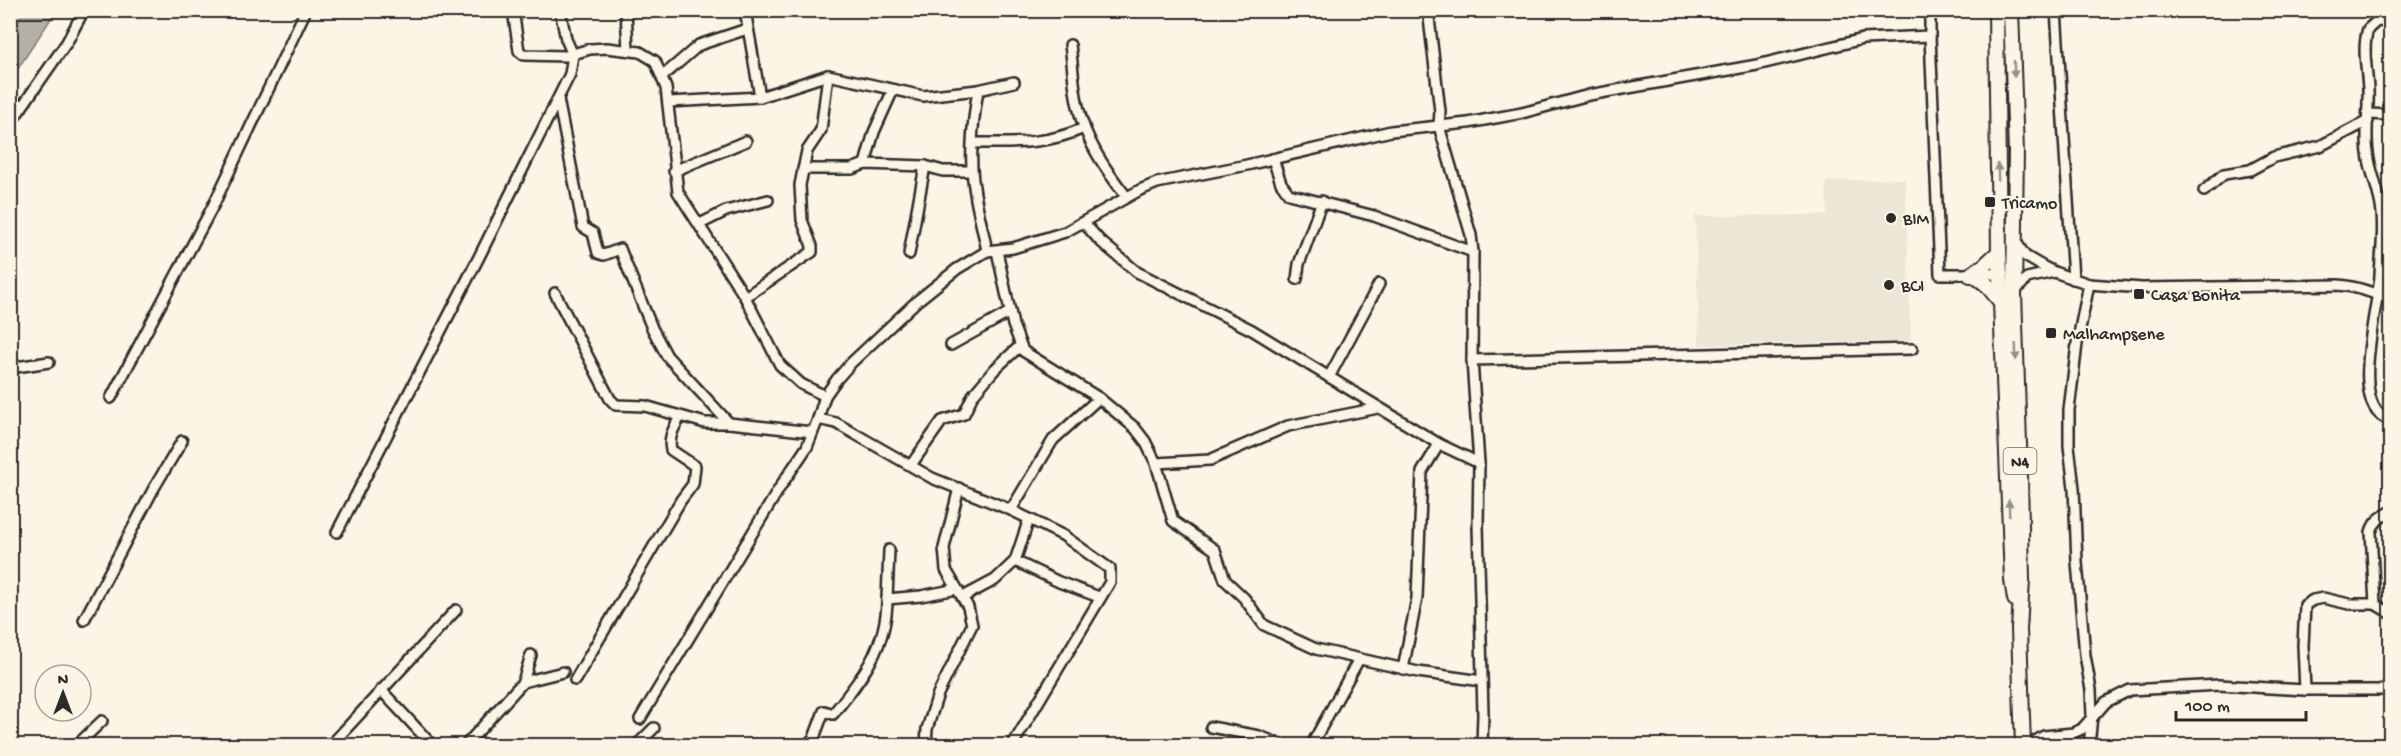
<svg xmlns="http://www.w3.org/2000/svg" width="2401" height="756" font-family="'Gochi Hand',sans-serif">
<rect width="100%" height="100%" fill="#fcf5e5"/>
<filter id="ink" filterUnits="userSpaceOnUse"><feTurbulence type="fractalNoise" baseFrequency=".0167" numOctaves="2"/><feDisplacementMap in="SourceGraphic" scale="12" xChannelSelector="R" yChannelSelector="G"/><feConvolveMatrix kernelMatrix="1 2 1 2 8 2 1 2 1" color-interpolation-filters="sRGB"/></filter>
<g filter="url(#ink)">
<path fill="#ece6d7" d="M 1905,179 L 1911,341 L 1699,345 L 1695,216 L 1827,215 L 1826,181 Z"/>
<path fill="#b4b0a5" stroke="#7d7b74" stroke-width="1.5" d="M 11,10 L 56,11 L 11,79 L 10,11 Z"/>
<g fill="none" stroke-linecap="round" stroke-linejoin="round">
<defs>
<g id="minor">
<path d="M 513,10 L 519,51 L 524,55 L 566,56 L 590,49 L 607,48 L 640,52 L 655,61 L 666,88 L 678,192 L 745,297 L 780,365 L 801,384 L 825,396"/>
<path d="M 626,10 L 628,50"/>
<path d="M 745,10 L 760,97"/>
<path d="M 1428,10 L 1440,111 L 1439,126 L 1471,235 L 1473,252 L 1472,360 L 1479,463 L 1478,525 L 1483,714 L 1482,746"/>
<path d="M 2056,10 L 2073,279"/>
<path d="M 2390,22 L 2377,21 L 2368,29 C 2362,47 2367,70 2368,89 C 2369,110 2365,132 2368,153 C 2370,171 2378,188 2381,206 C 2385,227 2381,253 2380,275 C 2379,306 2347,409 2390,420"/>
<path d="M 1930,36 L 1940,274 L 2003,274"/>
<path d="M 1070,45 C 1073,65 1073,86 1078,106 C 1085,140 1105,169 1126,196"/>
<path d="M 663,76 L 699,45 L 747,29"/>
<path d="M 978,90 C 973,120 969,158 974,187 C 977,209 983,230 987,251"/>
<path d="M 558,99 L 583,227 L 593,233 L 598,253 L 604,255 L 620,249 L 652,328 L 667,356 L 729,423"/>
<path d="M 669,102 L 760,97 L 828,75 L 923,96 L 978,90 L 1014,82"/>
<path d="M 2368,114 L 2390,115"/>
<path d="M 10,124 L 67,42 L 84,10"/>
<path d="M 973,143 C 1014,143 1046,145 1084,128"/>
<path d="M 1273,159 L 1281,183 L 1289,194 L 1374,216 L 1473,252"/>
<path d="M 865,164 L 874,132 L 893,90"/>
<path d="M 803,169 L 852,169 L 865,164 L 925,166 L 943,171 L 972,171"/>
<path d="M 674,171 L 746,141"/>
<path d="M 2204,191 L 2224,174 L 2250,170 L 2274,157 L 2320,146 L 2368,121"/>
<path d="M 1084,223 L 1100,241 L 1137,272 L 1252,330 L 1439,444 L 1479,463"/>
<path d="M 700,224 L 726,211 L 768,200"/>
<path d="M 2016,242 L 2025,256 L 2042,266 L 2054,272 L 2089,284 L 2142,288 L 2338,285 C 2360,286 2371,294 2390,298"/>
<path d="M 997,251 L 1013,325 L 1023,351 L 1099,398 L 1135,428 L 1145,441 L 1156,463 L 1173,521 L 1215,550 L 1225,580 L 1244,598 L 1264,625 L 1316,649 L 1418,672 L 1482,681"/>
<path d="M 909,254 L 925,166"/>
<path d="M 1297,279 L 1299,264 L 1322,201"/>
<path d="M 2089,284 L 2077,344 L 2069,410 L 2069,446 L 2074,488 L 2077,562 L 2085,655 L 2091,690 L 2092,716 L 2089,746"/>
<path d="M 555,293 L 610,399 L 616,405 L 645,406 L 705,423 L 729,423 L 812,432"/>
<path d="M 2014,293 L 2027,278 L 2054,272"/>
<path d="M 745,297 L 812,252 L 812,246 L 802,220 L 800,185 L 807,151 L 821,130 L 828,75"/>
<path d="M 951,345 L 1010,312"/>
<path d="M 1472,360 L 1912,349"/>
<path d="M 10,368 L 49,362"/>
<path d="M 1329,377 L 1379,284"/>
<path d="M 111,398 L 213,206 L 306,10"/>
<path d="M 818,419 L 836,423 L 932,478 L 1011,510 L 1064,536 L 1110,569 L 1110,582 L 1012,746"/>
<path d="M 1156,463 L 1210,460 L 1288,426 L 1378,408"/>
<path d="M 911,465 L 942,421 L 964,414 L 973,395 L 995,369 L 1021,345"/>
<path d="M 1011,510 L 1053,440 L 1099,398"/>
<path d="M 337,532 L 480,255 L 570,74 L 573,55 L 566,39 L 560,10"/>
<path d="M 889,550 L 887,599 L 921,596 L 957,589"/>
<path d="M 1015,561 L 1059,582 L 1099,597"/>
<path d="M 963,597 L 995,580 L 1015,561 L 1029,519"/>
<path d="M 2375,604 L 2371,532 C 2374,521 2381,517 2390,512"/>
<path d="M 84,620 L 154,488 L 182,441"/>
<path d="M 1403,669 L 1417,598 L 1422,472 L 1439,444"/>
<path d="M 575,680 L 681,500 L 693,484 L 695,466 L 671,450 C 668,437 674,428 680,417"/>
<path d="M 523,682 L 563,672"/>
<path d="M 381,690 L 433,746"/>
<path d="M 2305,690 L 2303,645 L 2305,605 L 2313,600 L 2323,598 L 2349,604 L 2375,604 L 2390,613"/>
<path d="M 640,719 L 782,484 L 807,447 L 818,419 L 825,396 L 837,379 L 851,363 L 917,301 L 957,269 L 987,251 L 1013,248 L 1065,232 L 1140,190 L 1157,183 L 1247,165 L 1391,131 L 1468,123 L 1522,113 L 1589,95 L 1757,65 L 1863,39 L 1930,36 L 1930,10"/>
<path d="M 1211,727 L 1259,736 L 1285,746"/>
<path d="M 76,746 L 102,721"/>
<path d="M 330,746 L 456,610"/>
<path d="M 465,746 L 523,682 L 531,655"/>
<path d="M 636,746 L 654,728"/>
<path d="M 806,746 L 814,738 L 824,711 L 833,714 C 862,678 887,647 887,599"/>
<path d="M 926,746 L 927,729 L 938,694 L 972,625 L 968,607 L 946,570 L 944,548 L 959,488"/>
<path d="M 1311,746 L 1359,659"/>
<path d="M 2027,746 L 2044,736 L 2073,733 L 2082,729 L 2106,702 L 2130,690 L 2219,685 L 2305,690 L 2390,690"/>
</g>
<g id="highway">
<path d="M 1996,10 L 1999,252 L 2012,580 L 2015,599"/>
<path d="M 2011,10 L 2016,152 L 2014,293 L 2020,474 L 2022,580 L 2019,629 L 2023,746"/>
<path d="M 1970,275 L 1984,266 L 1999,252"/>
<path d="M 1974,275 L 1986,284 L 2001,302"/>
</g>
</defs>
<use href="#minor" stroke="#2b2b2b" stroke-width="14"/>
<use href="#highway" stroke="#2b2b2b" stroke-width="18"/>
<use href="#minor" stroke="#fcf5e5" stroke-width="9"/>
<use href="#highway" stroke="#fcf5e5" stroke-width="14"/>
</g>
<defs><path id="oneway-solid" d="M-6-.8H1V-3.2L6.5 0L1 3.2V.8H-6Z" transform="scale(1.5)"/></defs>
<g fill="#949088">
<use href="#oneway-solid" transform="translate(2014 69) rotate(89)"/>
<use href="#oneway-solid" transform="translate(1998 172) rotate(-91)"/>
<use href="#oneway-solid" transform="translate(2016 352) rotate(88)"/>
<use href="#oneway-solid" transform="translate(2009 508) rotate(-92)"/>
</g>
</g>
<g fill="#2b2b2b" stroke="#fcf5e5" stroke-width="2">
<rect x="1984" y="196" width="12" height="12" rx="3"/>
<circle cx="1891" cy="218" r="6"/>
<circle cx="1889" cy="285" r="6"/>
<rect x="2133" y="288" width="12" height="12" rx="3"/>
<rect x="2045" y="327" width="12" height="12" rx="3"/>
</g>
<g text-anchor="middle" stroke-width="4.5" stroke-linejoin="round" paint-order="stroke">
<rect fill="#fcf5e5" stroke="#6a6863" stroke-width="1.5" x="2003.5" y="448" width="33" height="26" rx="4.5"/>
<g font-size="16" font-weight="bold" fill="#2b2b2b">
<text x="2020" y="467">N4</text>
</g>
<g font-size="18" fill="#2b2b2b" stroke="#fcf5e5" text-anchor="start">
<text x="2002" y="208">Tricamo</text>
<text x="1903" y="224">BIM</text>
<text x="1901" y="291">BCI</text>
<text x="2151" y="300">Casa Bonita</text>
<text x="2063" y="339">Malhampsene</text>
</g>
</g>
<rect width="2401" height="756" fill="none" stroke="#fcf5e5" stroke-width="36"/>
<rect x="18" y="18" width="2365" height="720" fill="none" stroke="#2b2b2b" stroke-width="2" filter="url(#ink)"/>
<g transform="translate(63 693)"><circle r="28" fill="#fcf5e5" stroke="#a8a49b" stroke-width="1.5"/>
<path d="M0-4.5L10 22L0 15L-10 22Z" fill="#2b2b2b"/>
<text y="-9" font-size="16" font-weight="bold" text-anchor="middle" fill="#2b2b2b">N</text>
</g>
<path d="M2176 711v9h130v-9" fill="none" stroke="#2b2b2b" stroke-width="3"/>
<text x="2185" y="711" font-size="18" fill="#2b2b2b" stroke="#fcf5e5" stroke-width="4.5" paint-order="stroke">100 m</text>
</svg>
